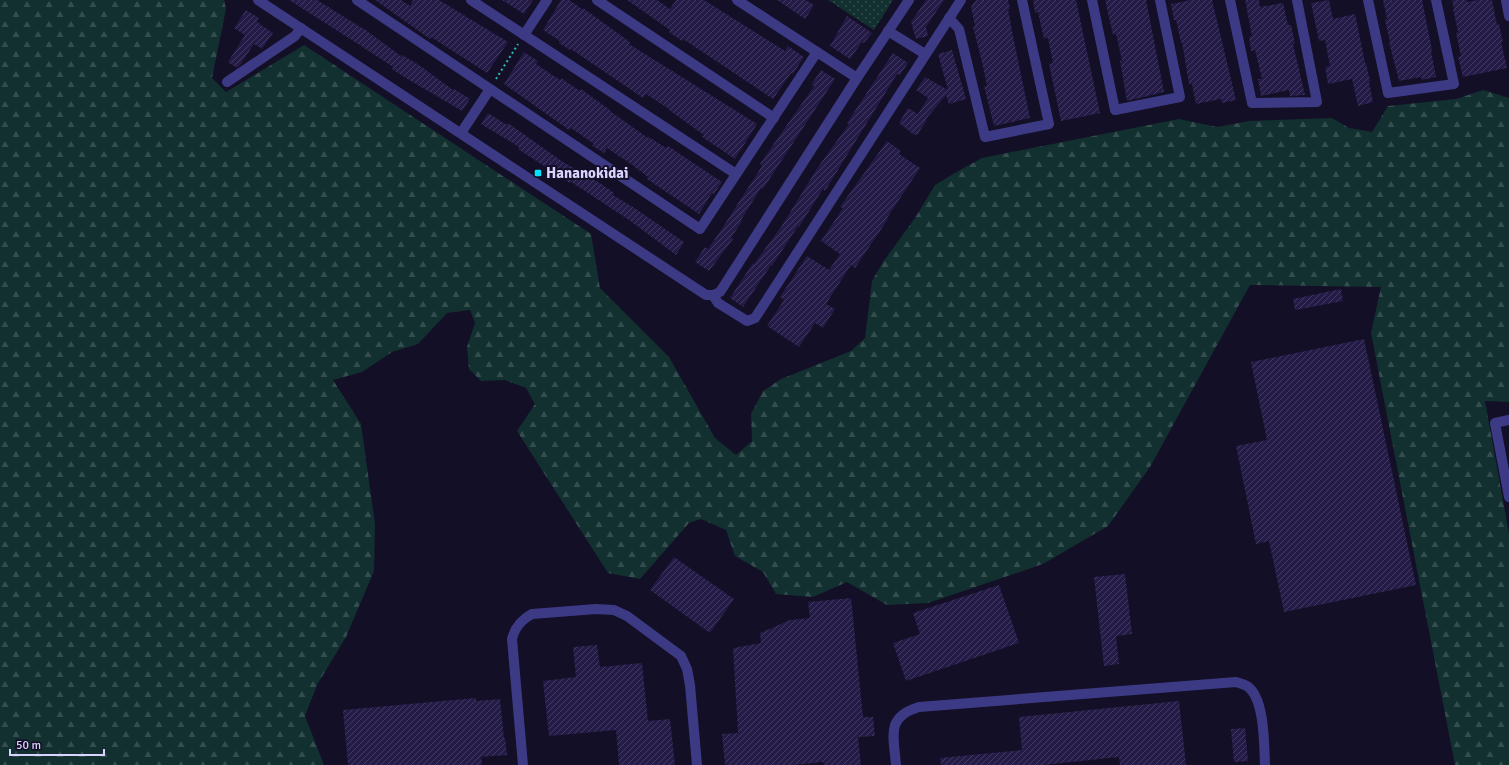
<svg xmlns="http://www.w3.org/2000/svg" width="1509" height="765" font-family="Signika,sans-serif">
<defs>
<pattern id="forest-firs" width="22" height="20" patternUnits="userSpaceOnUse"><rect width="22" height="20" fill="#12302f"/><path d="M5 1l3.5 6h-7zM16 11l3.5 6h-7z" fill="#344d4e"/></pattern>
<pattern id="park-dots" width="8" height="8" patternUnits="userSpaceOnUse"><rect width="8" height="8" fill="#12302f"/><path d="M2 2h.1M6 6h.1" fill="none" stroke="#344d4e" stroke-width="1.8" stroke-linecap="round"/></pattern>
<pattern id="building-hatch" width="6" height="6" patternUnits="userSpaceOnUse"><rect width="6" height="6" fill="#241b47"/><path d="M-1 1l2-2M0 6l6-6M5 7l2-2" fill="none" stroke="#433b63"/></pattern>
</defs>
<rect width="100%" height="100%" fill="#130f26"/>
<path fill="url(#forest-firs)" d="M 0,0 L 224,0 L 226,9 L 212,78 L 226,92 L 304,45 L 591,234 L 600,288 L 669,357 L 715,438 L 736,455 L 752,441 L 751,414 L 763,391 L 781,379 L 851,351 L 865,338 L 872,281 L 883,262 L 915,218 L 935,185 L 960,170 L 982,158 L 1179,119 L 1217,127 L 1249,121 L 1332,118 L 1349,128 L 1372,132 L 1388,106 L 1456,99 L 1483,90 L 1509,98 L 1509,402 L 1485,401 L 1509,534 L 1509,765 L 1455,765 L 1371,333 L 1381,287 L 1250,285 L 1150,467 L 1108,526 L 1043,564 L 928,603 L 887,605 L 847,582 L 813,597 L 776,594 L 763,572 L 735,556 L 726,530 L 701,519 L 689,523 L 640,579 L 608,573 L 517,431 L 535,404 L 526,388 L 505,380 L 481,381 L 469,369 L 467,347 L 475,323 L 470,310 L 447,313 L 418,344 L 392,352 L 362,372 L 333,380 L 361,424 L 375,524 L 374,571 L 346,637 L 317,685 L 305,716 L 324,765 L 0,765 Z"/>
<path fill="url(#park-dots)" d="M 828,0 L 893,0 L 874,30 Z"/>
<g fill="url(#building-hatch)">
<path d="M 289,0 L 317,0 L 367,31 L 401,56 L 402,55 L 419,65 L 453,90 L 454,89 L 470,99 L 462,111 L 404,77 L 392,69 L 393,67 L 358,44 Z"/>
<path d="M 375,0 L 401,0 L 410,6 L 413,0 L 439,0 L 508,42 L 487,73 L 431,37 L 430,39 Z"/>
<path d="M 502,0 L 533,0 L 524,14 Z"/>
<path d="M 561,0 L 569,0 L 582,9 L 583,8 L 630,42 L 629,44 L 757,124 L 735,159 L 702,137 L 704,135 L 669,110 L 669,109 L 646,94 L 643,98 L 571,49 L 570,50 L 559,43 L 560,41 L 543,30 Z"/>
<path d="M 627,0 L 657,0 L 670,9 L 676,0 L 704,0 L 785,51 L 788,46 L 804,57 L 793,74 L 791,73 L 773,99 L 683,39 L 682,41 L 669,32 L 670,30 Z"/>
<path d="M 777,0 L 806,0 L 814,5 L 805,19 Z"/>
<path d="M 926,0 L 944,0 L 926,27 L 928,36 L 916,39 L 911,22 Z"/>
<path d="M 978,0 L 1008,0 L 1010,9 L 1008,9 L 1012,31 L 1030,118 L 994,126 L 984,86 L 987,86 L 982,62 L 973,27 L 975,26 L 971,7 L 975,1 Z"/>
<path d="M 1033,0 L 1076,0 L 1100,113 L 1061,121 L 1049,64 L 1053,63 L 1048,38 L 1044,39 L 1038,12 L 1035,13 Z"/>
<path d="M 1105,0 L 1146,0 L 1164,92 L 1127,101 L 1120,61 L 1122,61 L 1116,34 L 1113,35 Z"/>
<path d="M 1191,0 L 1212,0 L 1236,100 L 1222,103 L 1221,99 L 1196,104 L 1192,84 L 1189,84 L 1182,42 L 1181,43 L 1176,20 L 1174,20 L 1171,4 Z"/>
<path d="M 1245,0 L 1259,0 L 1260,7 L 1283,3 L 1288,25 L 1291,25 L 1295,43 L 1293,44 L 1305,95 L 1290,96 L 1289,90 L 1261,96 L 1258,79 L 1262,79 L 1255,50 L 1251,51 L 1249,37 L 1252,36 Z"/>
<path d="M 1329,0 L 1333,19 L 1355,14 L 1365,63 L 1366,63 L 1370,81 L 1369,82 L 1373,102 L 1358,106 L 1352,79 L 1328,84 L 1325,67 L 1330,66 L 1325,40 L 1319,41 L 1311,3 Z"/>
<path d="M 1383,0 L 1422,0 L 1432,50 L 1431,51 L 1436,77 L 1422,80 L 1421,77 L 1399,81 L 1389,42 L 1390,42 L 1385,20 L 1387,19 Z"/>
<path d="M 1452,0 L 1467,0 L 1467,2 L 1478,0 L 1492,0 L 1497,25 L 1499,24 L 1503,42 L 1501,42 L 1507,68 L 1463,77 L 1458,57 L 1461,56 L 1456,33 L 1458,32 L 1453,9 L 1454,9 Z"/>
<path d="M 246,10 L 259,18 L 257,22 L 273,33 L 262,49 L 254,44 L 240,65 L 237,68 L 228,62 L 245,35 L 234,28 Z"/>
<path d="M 847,16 L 872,33 L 864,43 L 862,42 L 850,59 L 830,46 Z"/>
<path d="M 952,50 L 966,99 L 949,104 L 946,95 L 926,119 L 927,120 L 917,135 L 913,134 L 899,123 L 908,108 L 918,114 L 928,98 L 916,90 L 925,77 L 948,90 L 938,54 Z"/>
<path d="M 524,52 L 538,61 L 536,64 L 560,80 L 561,78 L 580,91 L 581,89 L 610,110 L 610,111 L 648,138 L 649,137 L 666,148 L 668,146 L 722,182 L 714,194 L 712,193 L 699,214 L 647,179 L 648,177 L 631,164 L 607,148 L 604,153 L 592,146 L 594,144 L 571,128 L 569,130 L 504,84 Z"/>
<path d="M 893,53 L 908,63 L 900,75 L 897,74 L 825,191 L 823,189 L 799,227 L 798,226 L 772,266 L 771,265 L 743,307 L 730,298 L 753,263 L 754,264 L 781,227 L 818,167 L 849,124 L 847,123 Z"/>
<path d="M 821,70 L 835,79 L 763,189 L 761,188 L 741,220 L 742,221 L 731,238 L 733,239 L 709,271 L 695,262 L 705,247 L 708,249 L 721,230 L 762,166 L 760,164 L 814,86 L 811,85 Z"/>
<path d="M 488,113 L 507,125 L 508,123 L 563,162 L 600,183 L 614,193 L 613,195 L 636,209 L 684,242 L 676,255 L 629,220 L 588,193 L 571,182 L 570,183 L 518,149 L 519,147 L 481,124 Z"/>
<path d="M 887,141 L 901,151 L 899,154 L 920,168 L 887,218 L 888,219 L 855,268 L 851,265 L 826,304 L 835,309 L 823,328 L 815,323 L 799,347 L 767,326 L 784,300 L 780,297 L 807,256 L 829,270 L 840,254 L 821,241 L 843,208 L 840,207 Z"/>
<path d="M 1341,289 L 1343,301 L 1295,310 L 1293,299 Z"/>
<path d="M 1364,339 L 1416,585 L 1284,612 L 1269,541 L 1256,544 L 1236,446 L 1267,440 L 1251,362 Z"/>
<path d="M 674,557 L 734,599 L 710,633 L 650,590 Z"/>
<path d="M 1125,574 L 1132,634 L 1116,636 L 1119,664 L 1104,666 L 1094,577 Z"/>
<path d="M 999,585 L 1019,643 L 906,681 L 893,643 L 920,634 L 913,613 Z"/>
<path d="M 851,598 L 863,717 L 873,717 L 875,736 L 858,737 L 861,765 L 824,765 L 823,762 L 794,765 L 725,765 L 722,734 L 738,733 L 733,648 L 761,643 L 760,633 L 790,620 L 810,618 L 808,602 Z"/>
<path d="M 597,645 L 600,667 L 642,663 L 648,721 L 670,719 L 675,765 L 619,765 L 616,730 L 549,736 L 543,681 L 576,677 L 573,647 Z"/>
<path d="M 476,698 L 476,701 L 500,699 L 504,738 L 505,738 L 507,755 L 481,757 L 482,765 L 348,765 L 343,710 Z"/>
<path d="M 1179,701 L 1186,765 L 1120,765 L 1119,757 L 1043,765 L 941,765 L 940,758 L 1022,750 L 1019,717 Z"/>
<path d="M 1245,728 L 1248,761 L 1234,762 L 1231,729 Z"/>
</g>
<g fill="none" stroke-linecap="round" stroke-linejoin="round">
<path stroke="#2fb8b0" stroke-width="2" stroke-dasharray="2 3" stroke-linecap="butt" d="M 496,79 L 518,44"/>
<g stroke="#3d3a85" stroke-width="10">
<path d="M 258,0 L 706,295 L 713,295 L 720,292 L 857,78 L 909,0"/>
<path d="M 357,0 L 700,229 L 817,52"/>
<path d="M 471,0 L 736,174"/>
<path d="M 597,0 L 774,118"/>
<path d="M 737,0 L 857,78"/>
<path d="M 1092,0 L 1115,110 L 1180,97 L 1160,0"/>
<path d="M 1230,0 L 1252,103 L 1317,102 L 1297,0"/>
<path d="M 1368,0 L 1388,93 L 1454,84 L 1436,0"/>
<path d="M 1506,0 L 1509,16"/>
<path d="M 949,18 L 959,29 L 985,137 L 1049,124 L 1022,0"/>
<path d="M 888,31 L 925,54"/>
<path d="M 524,35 L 547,0"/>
<path d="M 227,82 L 295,36 L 301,28"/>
<path d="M 461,133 L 490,89"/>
<path d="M 713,295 L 718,303 L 747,321 L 755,318 L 961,0"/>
<path d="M 1509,420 L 1495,423 L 1509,497"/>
<path d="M 523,765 L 512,639 C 515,627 521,620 532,614 L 596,609 L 614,610 L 627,616 L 681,656 L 687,669 L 690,685 L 697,765"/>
<path d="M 896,765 C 894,737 885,717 919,707 L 1236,682 C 1239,683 1244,684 1247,686 C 1265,698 1264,745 1265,765"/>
</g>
</g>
<rect fill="#00e5ff" stroke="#130f26" stroke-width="1.5" x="534" y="169" width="8" height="8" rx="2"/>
<g text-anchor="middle" stroke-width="4" stroke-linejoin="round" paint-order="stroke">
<g font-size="15" font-weight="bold" fill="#d9d4ff" stroke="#130f26" text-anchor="start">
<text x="546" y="178">Hananokidai</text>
</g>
</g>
<path d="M10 749v6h94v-6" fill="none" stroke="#d9d4ff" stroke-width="2"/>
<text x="16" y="749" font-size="12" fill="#d9d4ff" stroke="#130f26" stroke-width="3" paint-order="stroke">50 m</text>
</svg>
